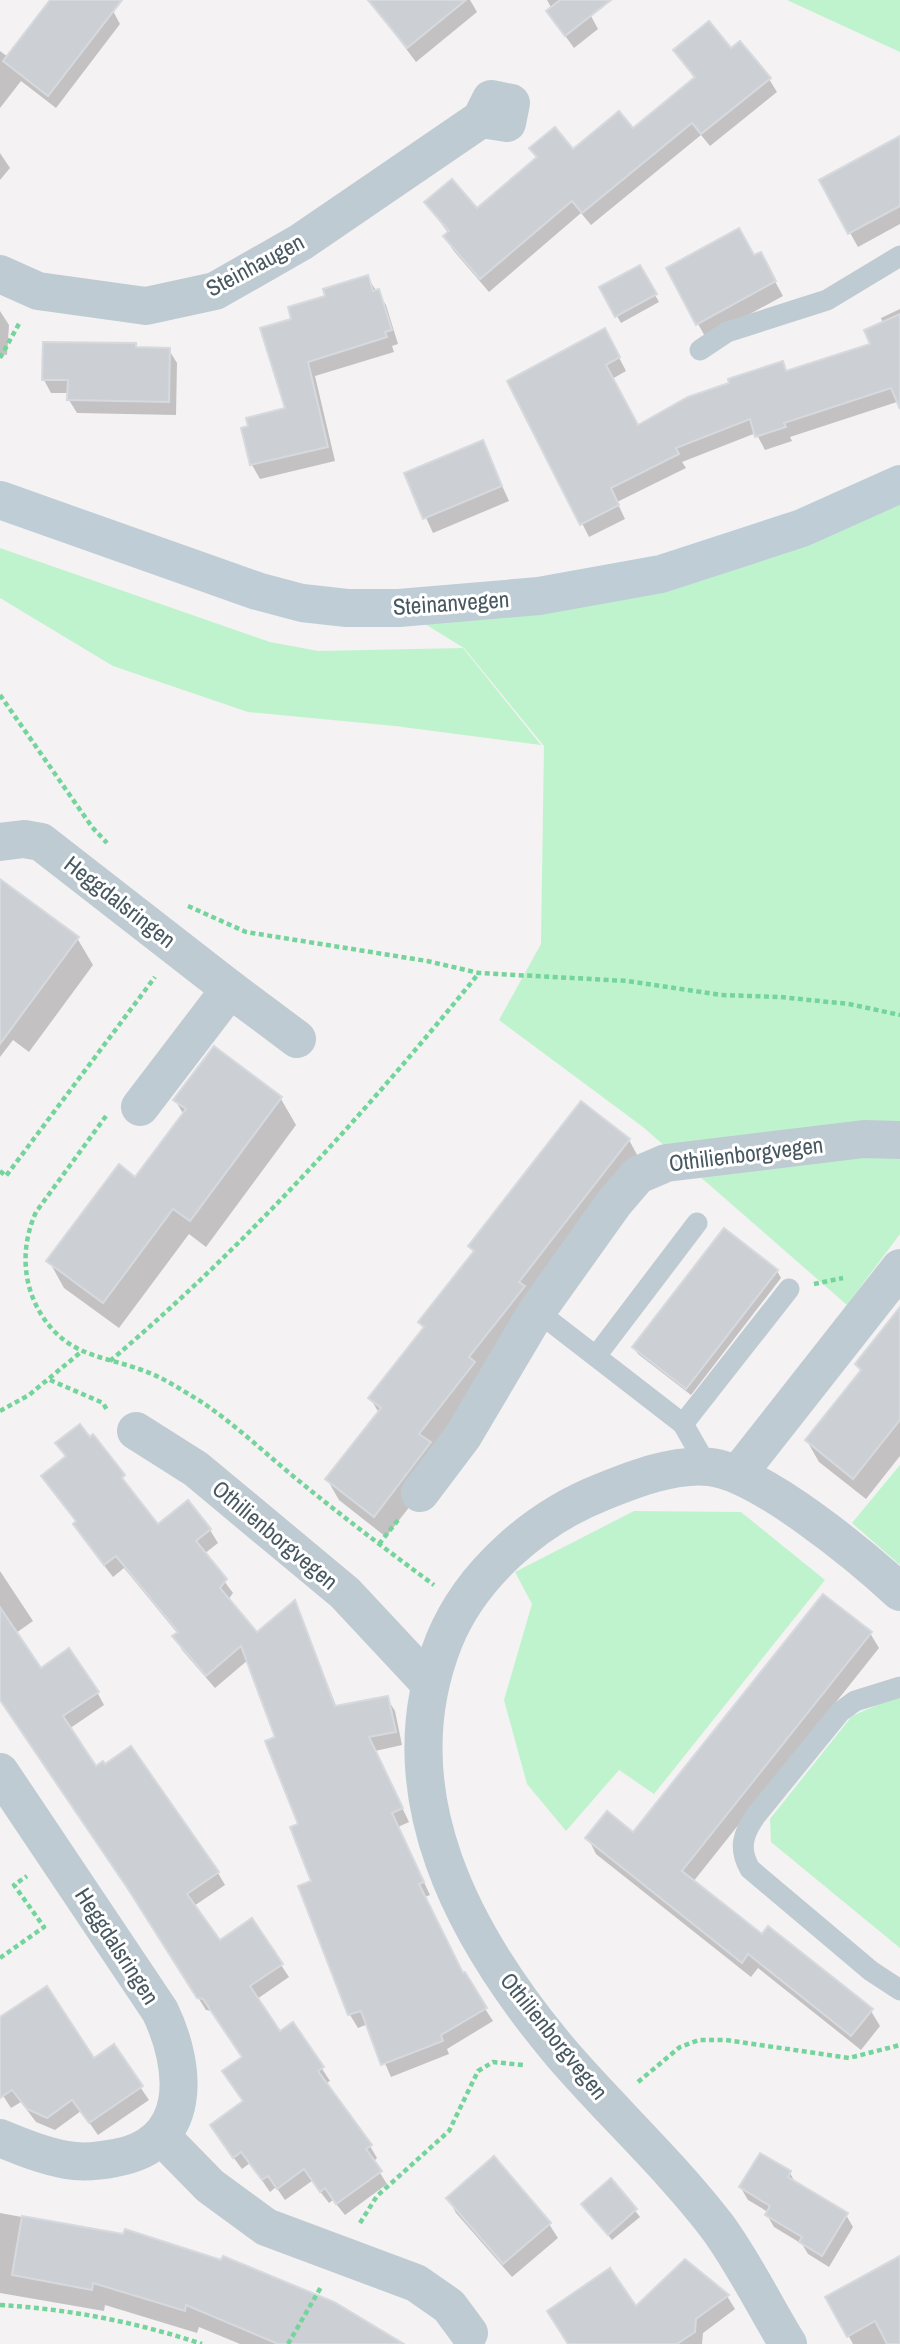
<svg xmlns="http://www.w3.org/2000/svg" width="900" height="2344" font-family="'Archivo Narrow',sans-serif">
<rect width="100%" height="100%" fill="#f4f2f2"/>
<g fill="#bff3ce">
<path d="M 787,0 L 900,0 L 900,52 Z"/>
<path d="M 900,484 L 900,1234 L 847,1305 L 643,1127 L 499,1020 L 541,944 L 544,746 L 464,648 L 399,608 L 539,596 Z"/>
<path d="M 0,548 L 270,642 L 318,651 L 463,648 L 541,745 L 395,726 L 248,712 L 113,666 L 0,598 Z"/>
<path d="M 900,1465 L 900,1565 L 852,1523 Z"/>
<path d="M 634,1511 L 741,1512 L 825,1580 L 654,1794 L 619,1770 L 566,1831 L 527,1784 L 504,1700 L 532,1604 L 515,1572 Z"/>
<path d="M 900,1695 L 900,1948 L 771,1842 L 770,1819 L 852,1716 Z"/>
</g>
<g fill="#0003">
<path d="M 52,0 L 98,0 L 113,11 L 120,24 L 56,108 L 21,81 L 0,108 L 0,51 L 8,57 Z"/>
<path d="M 381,0 L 470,0 L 477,12 L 416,62 L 374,6 Z"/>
<path d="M 547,0 L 606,0 L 591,16 L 598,29 L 574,48 L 548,12 L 552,9 Z"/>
<path d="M 675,51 L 731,51 L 769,79 L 777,92 L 710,146 L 701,135 L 591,225 L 581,213 L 489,292 L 453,250 L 445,237 L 449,234 L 426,203 L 477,210 L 537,157 L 531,148 L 573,151 L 632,130 L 695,79 Z"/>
<path d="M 900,138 L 900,224 L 858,247 L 821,181 Z"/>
<path d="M 0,153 L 10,168 L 0,180 Z"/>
<path d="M 760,254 L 783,296 L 706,338 L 698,324 Z"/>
<path d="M 639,267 L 659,302 L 621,323 L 601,288 Z"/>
<path d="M 367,277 L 386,305 L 398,344 L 392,346 L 394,352 L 315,376 L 335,461 L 260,479 L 252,465 L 243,429 L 287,409 L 327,297 Z"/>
<path d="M 900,309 L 900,401 L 790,437 L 792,441 L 765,450 L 756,433 L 682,462 L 686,468 L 617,502 L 625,519 L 589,537 L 510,381 L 612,344 L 626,371 L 612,379 L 637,427 L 782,363 L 788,372 L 873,345 L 883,324 L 881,318 Z"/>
<path d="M 0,311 L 9,325 L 7,355 L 0,354 Z"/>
<path d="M 135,345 L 137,349 L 169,350 L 177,363 L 176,415 L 77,413 L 69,400 L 69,393 L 51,393 L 44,380 Z"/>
<path d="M 482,442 L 509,501 L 433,533 L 406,474 Z"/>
<path d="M 0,894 L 77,938 L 93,965 L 29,1052 L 13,1040 L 0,1057 Z"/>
<path d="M 214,1049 L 281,1099 L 296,1125 L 206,1247 L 189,1234 L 119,1328 L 64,1288 L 49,1261 L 136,1180 L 184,1115 L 175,1100 Z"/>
<path d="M 629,1140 L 641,1162 L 442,1465 L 386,1537 L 339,1500 L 327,1479 L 379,1413 L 370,1398 L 424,1330 L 420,1322 L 474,1253 L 470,1246 Z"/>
<path d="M 777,1271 L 781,1278 L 691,1395 L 638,1354 L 634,1348 Z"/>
<path d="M 900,1310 L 900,1456 L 866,1499 L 819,1462 L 807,1441 L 861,1372 L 857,1365 Z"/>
<path d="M 93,1437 L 158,1527 L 210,1530 L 218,1543 L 204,1554 L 233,1593 L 228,1600 L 257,1634 L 295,1602 L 337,1708 L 387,1698 L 395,1711 L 402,1745 L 375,1751 L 409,1822 L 398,1827 L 430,1895 L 425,1897 L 463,1975 L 493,2021 L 447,2049 L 449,2054 L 391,2077 L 368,2024 L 358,2028 L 350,2015 L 301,1887 L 313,1882 L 301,1825 L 277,1738 L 248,1660 L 215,1688 L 182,1650 L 175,1637 L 178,1634 L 124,1568 L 113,1577 L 82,1537 L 77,1523 L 43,1476 L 66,1458 L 57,1443 Z"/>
<path d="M 0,1571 L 33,1621 L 16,1633 L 40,1670 L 97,1692 L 104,1705 L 69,1729 L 95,1768 L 189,1830 L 218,1873 L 225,1885 L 194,1906 L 219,1942 L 281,1965 L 289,1977 L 257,1999 L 280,2033 L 293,2024 L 330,2081 L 325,2084 L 370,2146 L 377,2158 L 373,2162 L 387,2184 L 345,2215 L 333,2200 L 329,2203 L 312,2181 L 285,2200 L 276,2187 L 270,2192 L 250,2163 L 242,2169 L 219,2138 L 245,2102 L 244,2058 L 212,2011 L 206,2010 L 138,1902 L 0,1700 Z"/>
<path d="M 870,1633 L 879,1648 L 693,1882 L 762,1936 L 871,2011 L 880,2026 L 861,2050 L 758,1968 L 751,1977 L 596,1854 L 588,1838 L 634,1835 Z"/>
<path d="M 0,2019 L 94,2060 L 113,2047 L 149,2100 L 98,2135 L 81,2111 L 55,2130 L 36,2122 L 21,2102 L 11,2108 L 0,2091 Z"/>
<path d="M 790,2173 L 796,2184 L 846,2215 L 853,2227 L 829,2267 L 808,2254 L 802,2244 L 774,2227 L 767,2215 L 768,2212 L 748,2200 L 741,2188 Z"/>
<path d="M 611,2180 L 640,2217 L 612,2240 L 583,2204 Z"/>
<path d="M 448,2198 L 549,2224 L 558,2238 L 512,2277 L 456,2213 Z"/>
<path d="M 0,2213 L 125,2236 L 402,2344 L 240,2344 L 199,2327 L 197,2333 L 105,2305 L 104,2311 L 0,2293 Z"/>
<path d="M 900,2263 L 900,2344 L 853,2344 L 828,2298 Z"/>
<path d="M 727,2296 L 735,2309 L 703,2333 L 702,2344 L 569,2344 L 636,2309 Z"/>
</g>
<g fill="#ccd0d4" stroke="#d6d9de" stroke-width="2">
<path d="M 50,0 L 122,0 L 48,96 L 3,61 Z"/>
<path d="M 368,0 L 466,0 L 407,48 Z"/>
<path d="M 560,0 L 611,0 L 565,36 L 546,11 Z"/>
<path d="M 709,21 L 731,48 L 740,41 L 771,78 L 701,134 L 692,123 L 582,213 L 572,201 L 480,279 L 443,236 L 449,231 L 424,202 L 452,179 L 477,208 L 537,157 L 529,148 L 555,127 L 573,149 L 619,111 L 633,128 L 695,77 L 673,50 Z"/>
<path d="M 900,136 L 900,206 L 848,234 L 819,180 Z"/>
<path d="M 739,228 L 754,255 L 761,252 L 776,281 L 696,325 L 666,268 Z"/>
<path d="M 640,265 L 657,294 L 615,317 L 599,287 Z"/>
<path d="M 368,275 L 373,291 L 379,289 L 392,330 L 385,332 L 387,337 L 308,362 L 328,447 L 250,465 L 241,428 L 248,426 L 246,418 L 285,408 L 260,328 L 291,319 L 288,307 L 325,296 L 323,289 Z"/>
<path d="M 900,314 L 900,409 L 891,388 L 784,423 L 786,427 L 755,437 L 750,419 L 676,448 L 679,454 L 611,488 L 619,505 L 580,525 L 507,381 L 605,328 L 620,357 L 606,365 L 638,425 L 688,397 L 729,383 L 728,379 L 783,361 L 786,371 L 870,344 L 864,330 Z"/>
<path d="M 43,342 L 136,343 L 136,347 L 170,348 L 169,402 L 67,400 L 68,380 L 42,380 Z"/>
<path d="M 483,440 L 502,486 L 423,519 L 404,473 Z"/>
<path d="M 0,879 L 79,937 L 0,1044 Z"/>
<path d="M 214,1046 L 282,1097 L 190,1221 L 173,1209 L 103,1303 L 46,1261 L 119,1164 L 135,1177 L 186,1109 L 173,1100 Z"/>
<path d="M 581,1101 L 630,1139 L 519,1282 L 525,1286 L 469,1357 L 475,1362 L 419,1434 L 431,1442 L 374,1517 L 325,1479 L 381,1408 L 368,1398 L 424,1327 L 418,1322 L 474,1251 L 468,1246 Z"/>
<path d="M 724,1228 L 778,1270 L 686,1389 L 632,1347 Z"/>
<path d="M 900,1307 L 900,1420 L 853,1479 L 805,1440 L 861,1370 L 855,1364 Z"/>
<path d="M 80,1424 L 90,1437 L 93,1434 L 125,1475 L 122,1478 L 158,1524 L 188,1500 L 211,1529 L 196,1541 L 227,1579 L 220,1588 L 257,1632 L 295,1600 L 335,1706 L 388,1696 L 396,1732 L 369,1737 L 403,1808 L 392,1813 L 424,1882 L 419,1884 L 463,1973 L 465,1972 L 487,2008 L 441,2035 L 443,2041 L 381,2065 L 361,2011 L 348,2015 L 298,1886 L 311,1881 L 290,1827 L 298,1824 L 265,1741 L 275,1737 L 241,1646 L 206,1676 L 172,1636 L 178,1632 L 116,1556 L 104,1565 L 73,1524 L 76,1521 L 41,1476 L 66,1456 L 55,1443 Z"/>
<path d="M 823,1594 L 872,1632 L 682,1871 L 762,1934 L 768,1926 L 873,2009 L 851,2036 L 748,1954 L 742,1963 L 585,1838 L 607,1811 L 633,1832 Z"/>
<path d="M 0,1607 L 41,1668 L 69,1648 L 99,1692 L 63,1716 L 96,1766 L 103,1761 L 105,1764 L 131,1746 L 219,1872 L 187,1894 L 220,1940 L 252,1918 L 283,1964 L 250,1986 L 280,2031 L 293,2022 L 324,2067 L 318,2071 L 372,2145 L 366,2149 L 382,2171 L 336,2204 L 325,2188 L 320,2192 L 304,2169 L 277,2189 L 268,2176 L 262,2180 L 241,2152 L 233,2158 L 210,2125 L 243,2101 L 222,2071 L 242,2057 L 203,1999 L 197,1998 L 128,1889 L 0,1700 Z"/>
<path d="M 47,1986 L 94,2058 L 114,2044 L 143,2086 L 89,2123 L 72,2100 L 47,2118 L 27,2109 L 12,2090 L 0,2098 L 0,2017 Z"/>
<path d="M 760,2153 L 791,2171 L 788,2177 L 848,2213 L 822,2256 L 799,2242 L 802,2237 L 765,2215 L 770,2206 L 739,2187 Z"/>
<path d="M 494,2156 L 551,2223 L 503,2264 L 446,2198 Z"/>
<path d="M 611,2178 L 637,2209 L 608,2235 L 581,2204 Z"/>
<path d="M 22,2216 L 123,2234 L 125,2229 L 221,2260 L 223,2256 L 334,2302 L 404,2344 L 278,2344 L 186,2305 L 185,2311 L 93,2283 L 92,2290 L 12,2275 Z"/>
<path d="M 900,2256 L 900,2344 L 887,2344 L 875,2321 L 847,2337 L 825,2297 Z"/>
<path d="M 685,2259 L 729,2295 L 696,2319 L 695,2332 L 677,2344 L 568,2344 L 547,2311 L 610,2268 L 636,2306 Z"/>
</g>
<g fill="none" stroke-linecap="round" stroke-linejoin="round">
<g stroke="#74d49b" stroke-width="4.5" stroke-dasharray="5 3.5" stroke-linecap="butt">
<path d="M 0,358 L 20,322"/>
<path d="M 0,695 L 92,827 L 107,843"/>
<path d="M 188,906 L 246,932 L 427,961 L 479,973 L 628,981 L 721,995 L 780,997 L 849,1004 L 900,1015"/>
<path d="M 106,1116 L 36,1212 C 18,1252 23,1297 53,1330 C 77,1356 108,1358 139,1369 C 161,1376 180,1389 200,1401 C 235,1424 267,1455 299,1481 C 343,1517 388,1551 434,1585"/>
<path d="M 0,1171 L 6,1176 L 155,977"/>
<path d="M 814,1284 L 843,1278"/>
<path d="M 110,1361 C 246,1246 367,1111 479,973"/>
<path d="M 50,1380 L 103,1403 L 107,1410"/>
<path d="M 0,1411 L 29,1395 L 81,1352"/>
<path d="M 379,1544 L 398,1520"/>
<path d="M 0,1958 L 44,1927 L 14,1885 L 27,1876"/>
<path d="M 638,2082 L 680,2047 L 699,2040 L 726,2040 L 849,2058 L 900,2045"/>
<path d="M 360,2223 L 377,2196 L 449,2131 L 478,2071 L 493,2062 L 523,2065"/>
<path d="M 0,2305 C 69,2309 136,2322 202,2344"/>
<path d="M 288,2344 L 321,2287"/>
</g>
<g stroke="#bfcbd2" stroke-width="21">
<path d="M 700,350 L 727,332 L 827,300 L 900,256"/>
<path d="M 537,1311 L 683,1424 L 707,1466"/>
<path d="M 596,1356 L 697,1223"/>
<path d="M 683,1424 L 789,1289"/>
<path d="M 900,1687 L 855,1701 L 840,1712 L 757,1814 C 743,1833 738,1848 750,1869 L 871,1971 L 900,1990"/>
</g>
<g stroke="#bfcbd2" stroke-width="38">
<path d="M 0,274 L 38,291 L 146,306 L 215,291 L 301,242 L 481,119 L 491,99 L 511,103 L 507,123 L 481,119"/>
<path d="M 0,842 L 24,839 L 41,842 L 230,989 L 140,1107"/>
<path d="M 230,989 L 297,1039"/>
<path d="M 136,1431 L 196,1469 L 345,1593 L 430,1684"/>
<path d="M 738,1474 L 900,1268"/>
<path d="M 420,1493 L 463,1436 L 537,1311 L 614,1203 L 638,1175 L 666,1163 L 864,1139 L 900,1140"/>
<path d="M 0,1772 L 160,2011 C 187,2067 194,2145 115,2158 C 100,2161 83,2163 67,2160 C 44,2156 22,2147 0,2138"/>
<path d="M 161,2136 L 210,2186 L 266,2227 L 416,2283 L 449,2306 L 469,2333"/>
<path d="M 788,2344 C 764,2305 743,2261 716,2225 C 669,2164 612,2112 562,2054 C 465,1939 384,1793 444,1641 C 471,1574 536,1518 602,1492 C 634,1479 675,1463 710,1467 C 761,1473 861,1556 900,1592"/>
</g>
<path stroke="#bfcdd6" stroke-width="38" d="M 0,500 L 257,591 L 302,603 L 347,608 L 399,608 L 539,596 L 661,574 L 802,528 L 900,484"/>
</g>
<g text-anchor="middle" stroke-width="6" stroke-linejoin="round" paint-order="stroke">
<g font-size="23" fill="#485861" stroke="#fff">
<text transform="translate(255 265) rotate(-28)" y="8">Steinhaugen</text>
<text transform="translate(451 603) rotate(-4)" y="8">Steinanvegen</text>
<text transform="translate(120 902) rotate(38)" y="8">Heggdalsringen</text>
<text transform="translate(746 1154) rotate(-7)" y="8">Othilienborgvegen</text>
<text transform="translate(275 1535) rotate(40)" y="8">Othilienborgvegen</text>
<text transform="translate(117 1946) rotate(57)" y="8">Heggdalsringen</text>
<text transform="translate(554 2036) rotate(51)" y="8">Othilienborgvegen</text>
</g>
</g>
</svg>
